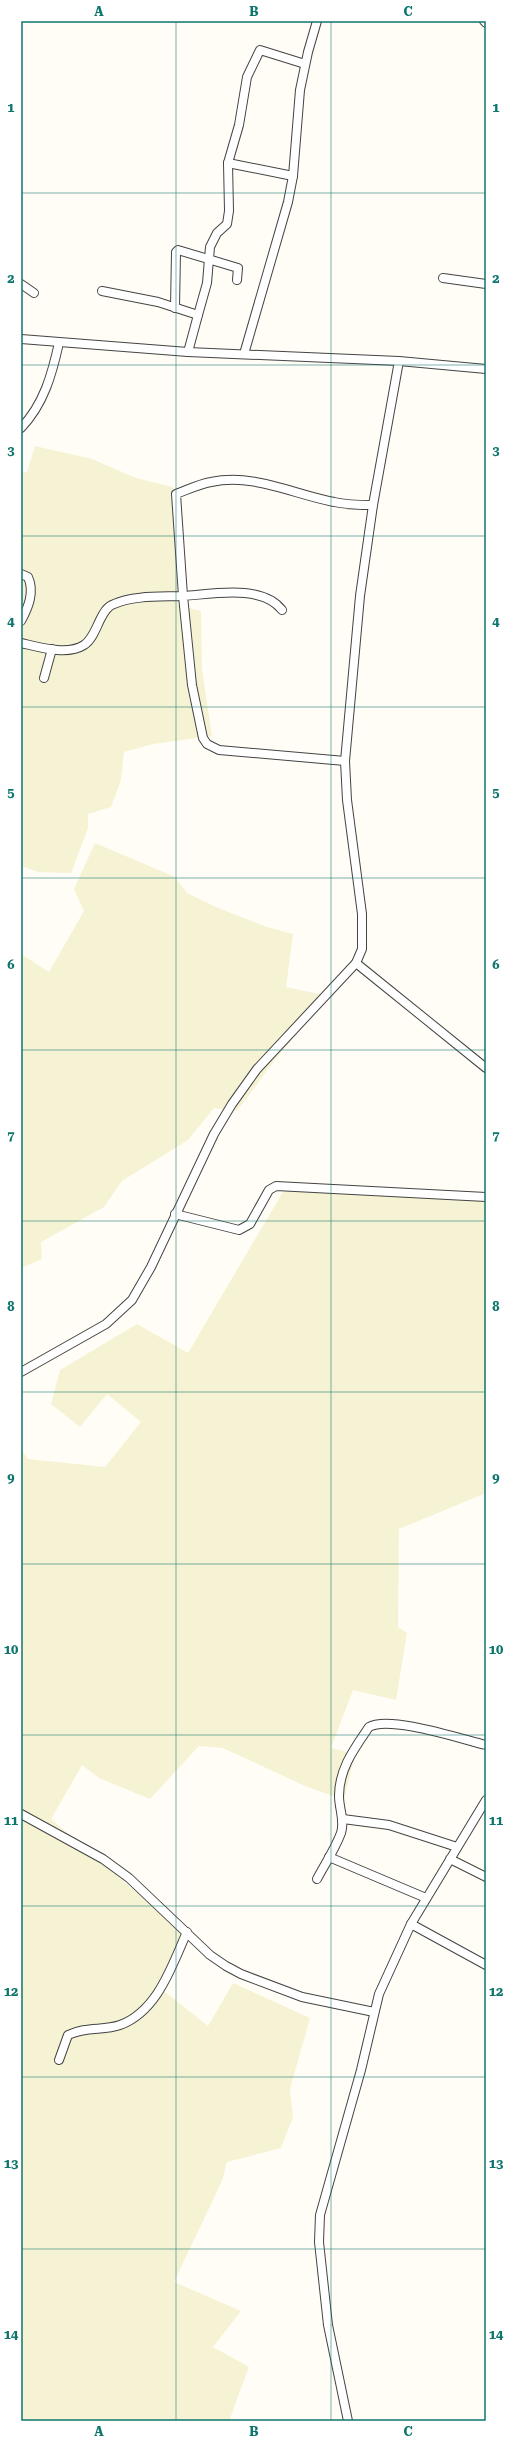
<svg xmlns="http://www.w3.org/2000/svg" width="507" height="2442" font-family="'Roboto Serif',serif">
<rect width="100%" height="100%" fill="#fffdf5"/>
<g fill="#f6f3d4">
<path d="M 35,446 L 92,459 L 136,478 L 173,487 L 178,605 L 201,611 L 202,669 L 212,736 L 153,744 L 124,752 L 121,780 L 111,807 L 88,814 L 88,828 L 71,873 L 38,872 L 21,866 L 21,472 L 27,472 Z"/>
<path d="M 95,843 L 175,877 L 187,893 L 216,907 L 267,927 L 293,934 L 286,987 L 328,996 L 275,1060 L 237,1111 L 214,1108 L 188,1140 L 122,1181 L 104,1207 L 41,1242 L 42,1259 L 21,1268 L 21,954 L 49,972 L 84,911 L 74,889 Z"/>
<path d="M 284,1190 L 486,1198 L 486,1493 L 399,1529 L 398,1627 L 407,1633 L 396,1700 L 353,1690 L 331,1748 L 355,1754 L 344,1800 L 305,1786 L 223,1748 L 199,1746 L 150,1799 L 99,1778 L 82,1765 L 51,1819 L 118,1877 L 187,1932 L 159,1987 L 208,2026 L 233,1983 L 310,2018 L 290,2089 L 293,2117 L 281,2148 L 227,2162 L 222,2181 L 174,2282 L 241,2311 L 213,2347 L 249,2367 L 229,2421 L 21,2421 L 21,1449 L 28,1459 L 105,1467 L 141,1422 L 107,1394 L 80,1427 L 51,1404 L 60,1370 L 137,1324 L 188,1353 Z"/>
</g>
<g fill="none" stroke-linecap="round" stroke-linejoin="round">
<defs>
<g id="street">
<path d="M 484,21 L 486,23"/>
<path d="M 228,163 L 293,176"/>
<path d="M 443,278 L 486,284"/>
<path d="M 21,284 L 34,293"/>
<path d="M 102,291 L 158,302 L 198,315 L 188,352"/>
<path d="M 175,308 L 176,252 L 178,250 L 238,268 L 237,280"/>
<path d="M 198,315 L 207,283 L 210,247 L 217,233 L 227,224 L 229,211 L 228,163 L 239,125 L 247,77 L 260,50 L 305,64"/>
<path d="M 21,339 L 188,352 L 399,361 L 486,369"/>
<path d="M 244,354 L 288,202 L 293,176 L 300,90 L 308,52 L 317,21"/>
<path d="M 21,428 C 44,404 52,374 59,343"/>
<path d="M 21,574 L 28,577 C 35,592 28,608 21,621"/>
<path d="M 282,610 C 262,584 213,594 183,596 L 192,685 L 203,738 L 207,744 L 219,750 L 345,761"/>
<path d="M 21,643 C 39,647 67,656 84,645 C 92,640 96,628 100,620 C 103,614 107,606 114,604 C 134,595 162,597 183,596 L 176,494 C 187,490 199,484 211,482 C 254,473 292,494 334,502 C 347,505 360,505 373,505"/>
<path d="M 44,678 L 52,649"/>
<path d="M 356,963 L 486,1068"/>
<path d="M 175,1214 L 239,1230 L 250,1224 L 269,1190 L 276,1186 L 486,1197"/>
<path d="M 21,1372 L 106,1324 L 132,1300 L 151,1267 L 214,1134 L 232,1104 L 257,1069 L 356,963 L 362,949 L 362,914 L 347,800 L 345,761 L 360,596 L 373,505 L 399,361"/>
<path d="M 21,1814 L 103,1859 L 129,1878 L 210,1955 L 226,1966 L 241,1974 L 302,1997 L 374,2012"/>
<path d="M 343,1819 L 389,1825 L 457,1847"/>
<path d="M 329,1857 L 426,1898"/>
<path d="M 450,1859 L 486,1877"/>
<path d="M 317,1879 C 325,1864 335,1849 341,1833 C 345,1820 339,1809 339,1796 C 339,1769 354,1749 369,1727 C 389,1715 461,1739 486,1745"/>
<path d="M 411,1924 L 486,1965"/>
<path d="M 59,2060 L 68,2035 C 87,2026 103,2031 120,2025 C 158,2011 172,1965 187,1932"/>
<path d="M 348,2421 L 328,2325 L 319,2242 L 320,2215 L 361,2070 L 379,1994 L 411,1924 L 486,1800"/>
</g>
</defs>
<use href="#street" stroke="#444" stroke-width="10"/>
<use href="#street" stroke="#fff" stroke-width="8"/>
</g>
<path fill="none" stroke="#0f766e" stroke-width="1" stroke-opacity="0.55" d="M 176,21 L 176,2421M 331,21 L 331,2421M 21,193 L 486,193M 21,365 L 486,365M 21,536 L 486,536M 21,707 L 486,707M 21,878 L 486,878M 21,1050 L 486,1050M 21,1221 L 486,1221M 21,1392 L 486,1392M 21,1564 L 486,1564M 21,1735 L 486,1735M 21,1906 L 486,1906M 21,2077 L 486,2077M 21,2249 L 486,2249"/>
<rect width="507" height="2442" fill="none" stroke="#ffffff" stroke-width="44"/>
<rect x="22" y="22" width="463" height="2398" fill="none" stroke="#0f766e" stroke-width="1.5"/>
<g font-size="13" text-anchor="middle" font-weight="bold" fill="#0f766e">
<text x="99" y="16">A</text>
<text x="254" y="16">B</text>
<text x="408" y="16">C</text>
<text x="11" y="112">1</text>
<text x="496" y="112">1</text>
<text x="11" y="283">2</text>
<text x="496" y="283">2</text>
<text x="11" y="455">3</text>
<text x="496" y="455">3</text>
<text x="11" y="626">4</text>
<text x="496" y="626">4</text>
<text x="11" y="797">5</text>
<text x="496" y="797">5</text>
<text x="11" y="969">6</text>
<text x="496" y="969">6</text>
<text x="11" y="1140">7</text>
<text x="496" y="1140">7</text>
<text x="11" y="1311">8</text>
<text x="496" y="1311">8</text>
<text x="11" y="1482">9</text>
<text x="496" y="1482">9</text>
<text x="11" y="1654">10</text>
<text x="496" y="1654">10</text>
<text x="11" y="1825">11</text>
<text x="496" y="1825">11</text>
<text x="11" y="1996">12</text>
<text x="496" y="1996">12</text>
<text x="11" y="2168">13</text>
<text x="496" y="2168">13</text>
<text x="11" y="2339">14</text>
<text x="496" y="2339">14</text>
<text x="99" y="2436">A</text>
<text x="254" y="2436">B</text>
<text x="408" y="2436">C</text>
</g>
</svg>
